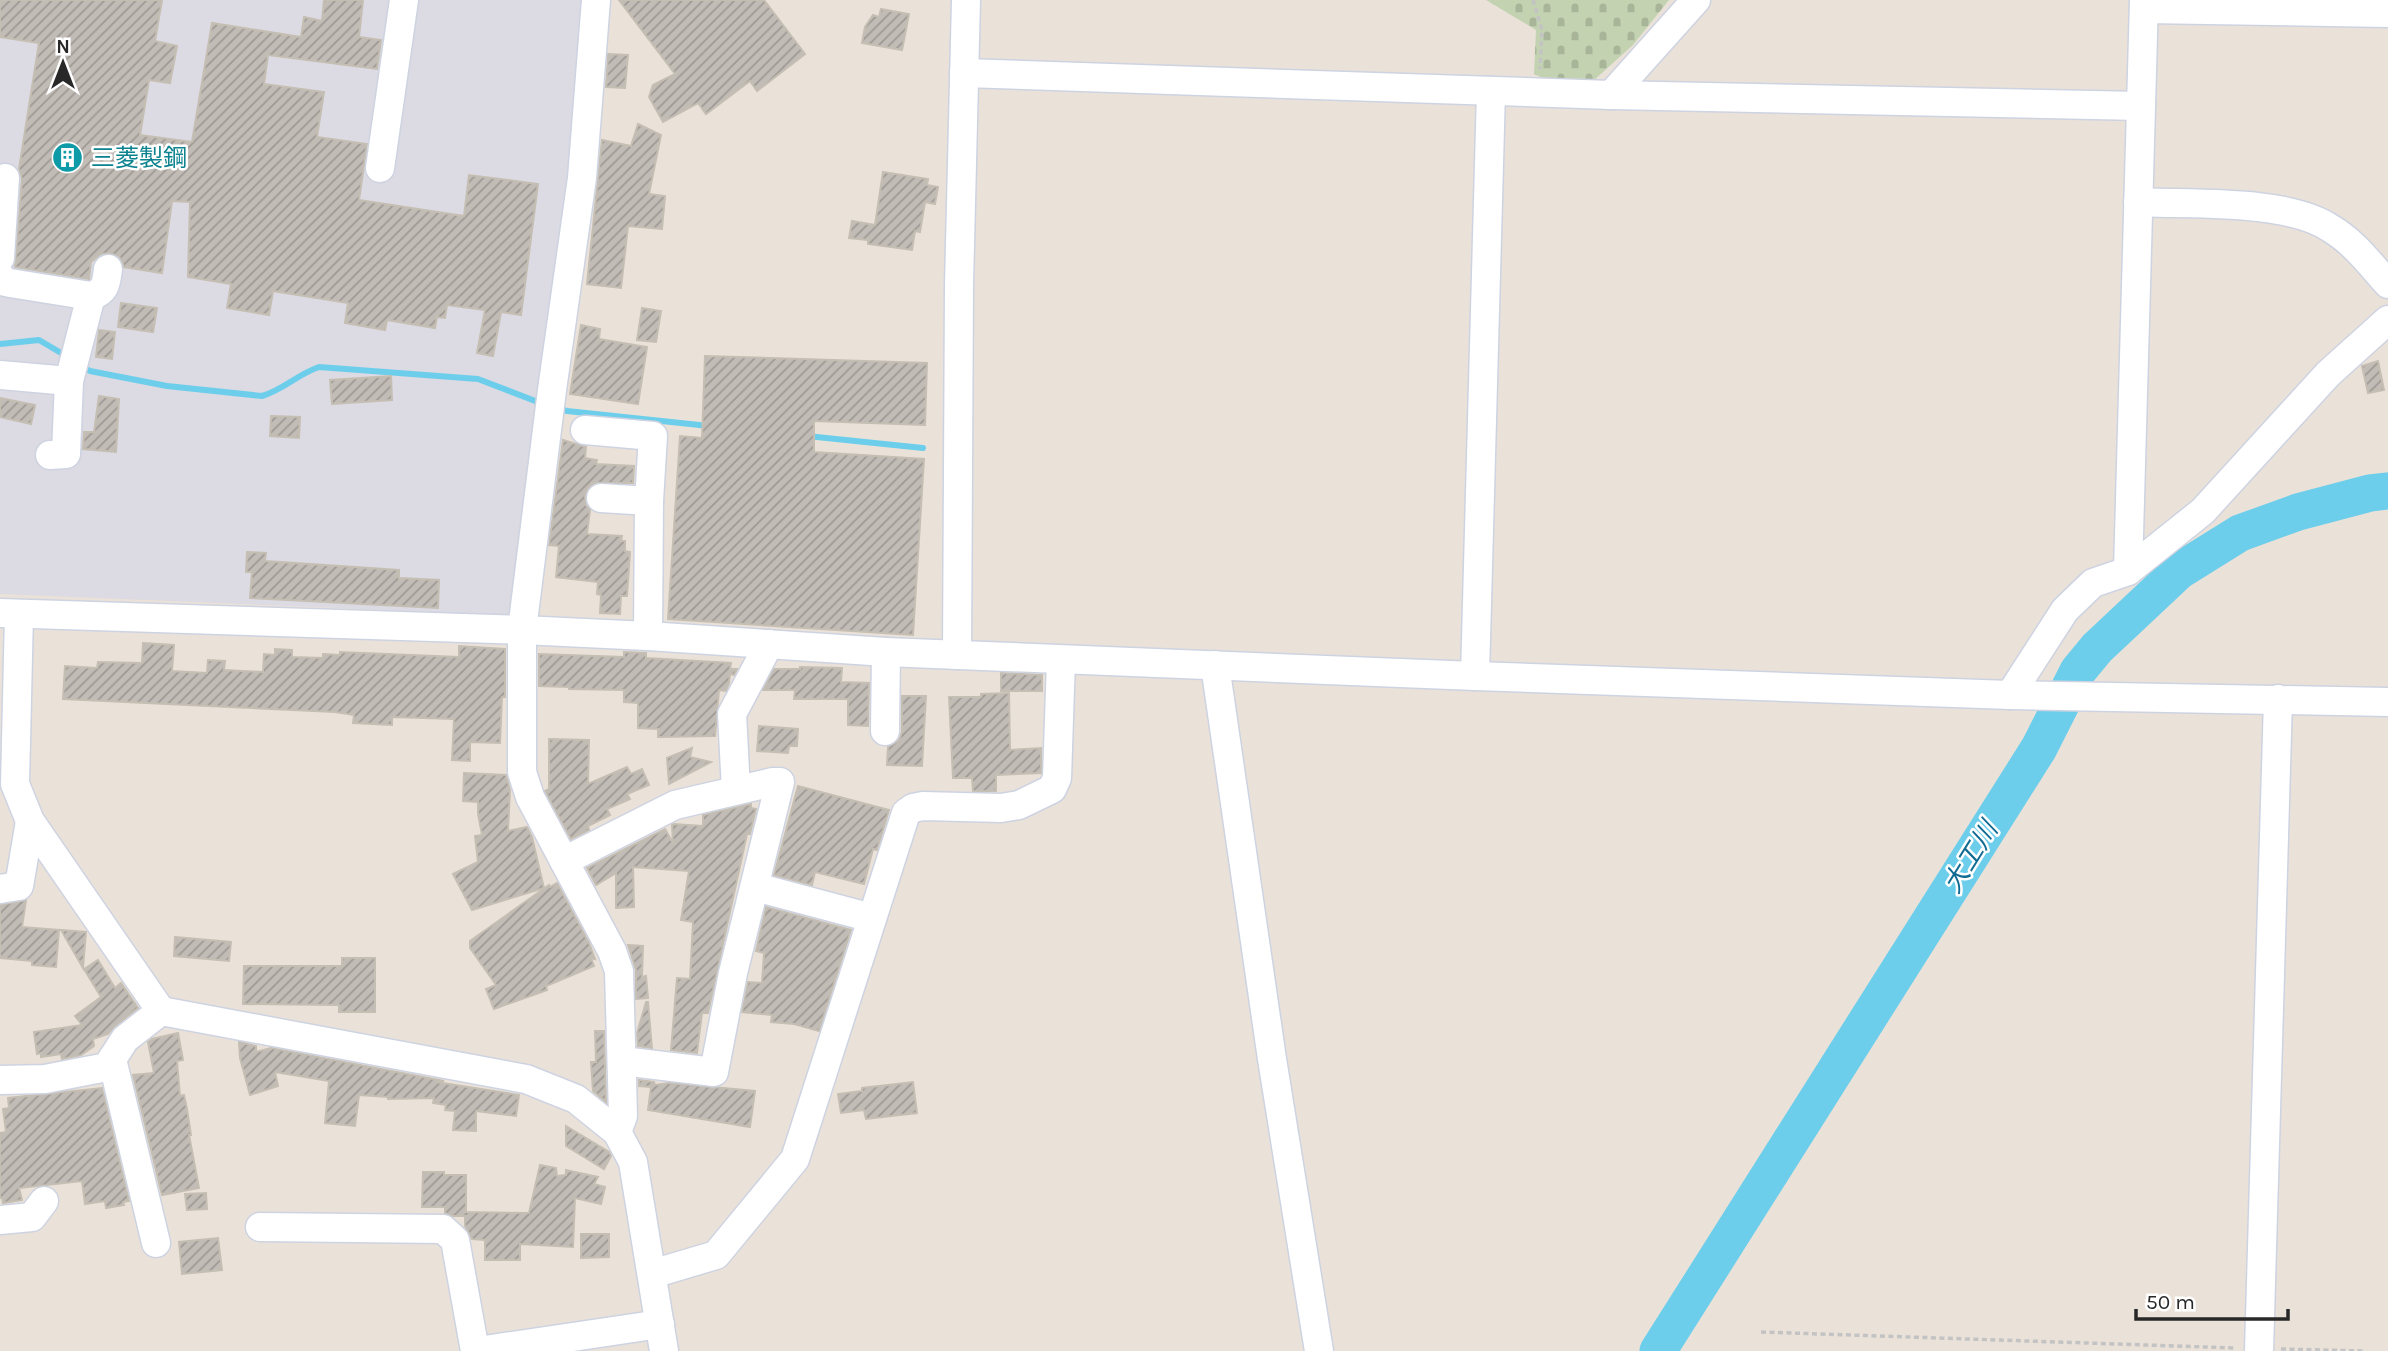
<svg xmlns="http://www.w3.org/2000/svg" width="2388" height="1351" font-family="Karla,'Noto Sans JP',sans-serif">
<defs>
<pattern id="cemetery-stones" width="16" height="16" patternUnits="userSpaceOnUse" patternTransform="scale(1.75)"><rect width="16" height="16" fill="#c3d3b1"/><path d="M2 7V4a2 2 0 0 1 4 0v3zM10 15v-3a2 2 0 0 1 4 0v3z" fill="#a8b598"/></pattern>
<pattern id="building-hatch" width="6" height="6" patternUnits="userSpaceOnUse" patternTransform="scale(1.75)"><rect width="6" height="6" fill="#c2bcb6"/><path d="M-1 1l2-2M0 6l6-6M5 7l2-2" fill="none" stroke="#9e9994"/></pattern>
</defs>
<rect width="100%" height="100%" fill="#eae2d9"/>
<path fill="#dcdae2" d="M 0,0 L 588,0 L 577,132 L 512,609 L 507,615 L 0,594 Z"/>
<path fill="url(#cemetery-stones)" d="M 1486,0 L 1669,0 L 1633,45 L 1592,82 L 1547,80 L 1534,74 L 1536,30 Z"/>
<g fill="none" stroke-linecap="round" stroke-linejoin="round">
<g stroke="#6dceeb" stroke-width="6">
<path d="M 0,344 L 39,340 L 68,357"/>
<path d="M 80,365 L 90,371 L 167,386 L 262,396 C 283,390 298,374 319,367 L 478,379 L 543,404"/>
<path d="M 556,408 L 567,411 L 709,426"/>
<path d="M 807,436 L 923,448"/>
</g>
<path stroke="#6dceeb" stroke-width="37" d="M 1658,1351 L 2039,748 L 2078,671 L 2097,648 L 2179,571 L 2240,533 L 2298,512 L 2370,493 L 2388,491"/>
</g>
<g fill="url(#building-hatch)" stroke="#c5beb3" stroke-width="2">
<path d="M 0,0 L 162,0 L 155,41 L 177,46 L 170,83 L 149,80 L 140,135 L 192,142 L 212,23 L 301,37 L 304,17 L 322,21 L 324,0 L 363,0 L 359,37 L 381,40 L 377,69 L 268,55 L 264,84 L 324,92 L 317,137 L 367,144 L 359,200 L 464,216 L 469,175 L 538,184 L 521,315 L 501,312 L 493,356 L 477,353 L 485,310 L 447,305 L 445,318 L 437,317 L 435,328 L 387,320 L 385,330 L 345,323 L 348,303 L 273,291 L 269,315 L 227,308 L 231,284 L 188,277 L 190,202 L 172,201 L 162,273 L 124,267 L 119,256 L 109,253 L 101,254 L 91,262 L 89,279 L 15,267 L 22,179 L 19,169 L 39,43 L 0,37 Z"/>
<path d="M 619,0 L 764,0 L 805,54 L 757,91 L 750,81 L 706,114 L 698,103 L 663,122 L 649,97 L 653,85 L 675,74 Z"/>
<path d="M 881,9 L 909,14 L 902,50 L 862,43 L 865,27 L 873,15 L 879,17 Z"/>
<path d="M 608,54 L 628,55 L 625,88 L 606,87 Z"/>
<path d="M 638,124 L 661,135 L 649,194 L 665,196 L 662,229 L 628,226 L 621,288 L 587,284 L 602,140 L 631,146 Z"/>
<path d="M 883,172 L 928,179 L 927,185 L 938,187 L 935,204 L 925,202 L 920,232 L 915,231 L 912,250 L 868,244 L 868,240 L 849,238 L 852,221 L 875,225 Z"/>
<path d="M 121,303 L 157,308 L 153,332 L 118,327 Z"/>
<path d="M 642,308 L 661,311 L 656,342 L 637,340 Z"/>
<path d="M 581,325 L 600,329 L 599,339 L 647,347 L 638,404 L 570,394 Z"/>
<path d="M 99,330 L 115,332 L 112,359 L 96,357 Z"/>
<path d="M 705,356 L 927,363 L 925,425 L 814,421 L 814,452 L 924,459 L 913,635 L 668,619 L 680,436 L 702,438 Z"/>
<path d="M 2378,361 L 2384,390 L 2368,393 L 2362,366 Z"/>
<path d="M 391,376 L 392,400 L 332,404 L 330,380 Z"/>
<path d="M 99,396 L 119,399 L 116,452 L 83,449 L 84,432 L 94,432 Z"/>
<path d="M 0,398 L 35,405 L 31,424 L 0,417 Z"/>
<path d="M 271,416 L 300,417 L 299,438 L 270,436 Z"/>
<path d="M 563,440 L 586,447 L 585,458 L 597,460 L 596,464 L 634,466 L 633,483 L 594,483 L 588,488 L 585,496 L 586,505 L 590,510 L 587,534 L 622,536 L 621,541 L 625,541 L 625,551 L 630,552 L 627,596 L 621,596 L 620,614 L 600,613 L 601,595 L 597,594 L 598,582 L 556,577 L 559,546 L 549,545 Z"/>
<path d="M 247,552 L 266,553 L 265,561 L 399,570 L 399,578 L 439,580 L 438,608 L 250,598 L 252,572 L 246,572 Z"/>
<path d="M 143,643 L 174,645 L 172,671 L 207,673 L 208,660 L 225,661 L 224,670 L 263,672 L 264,654 L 275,655 L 275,649 L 292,650 L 292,657 L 323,658 L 323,654 L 340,655 L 340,652 L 459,657 L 459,646 L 505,649 L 505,697 L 502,697 L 500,743 L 470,742 L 470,761 L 452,760 L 454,719 L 392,717 L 392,725 L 353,723 L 354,715 L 335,712 L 63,699 L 65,666 L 97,668 L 98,662 L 142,663 Z"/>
<path d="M 624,652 L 646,653 L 646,658 L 731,663 L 730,669 L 737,669 L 734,675 L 730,674 L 729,683 L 726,691 L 719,690 L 715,736 L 658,737 L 658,729 L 638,728 L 638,703 L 624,702 L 624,690 L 569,689 L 569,687 L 539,686 L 539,654 L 624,657 Z"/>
<path d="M 800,667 L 842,668 L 841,682 L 869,683 L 868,726 L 848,725 L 848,699 L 794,699 L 795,690 L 763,690 L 774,669 L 800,669 Z"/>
<path d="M 1001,673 L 1042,675 L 1042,691 L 1001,691 Z"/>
<path d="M 1009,693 L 1010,750 L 1041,748 L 1041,773 L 996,775 L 996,791 L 973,791 L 972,778 L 953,778 L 949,697 L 981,697 L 981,694 Z"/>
<path d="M 902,696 L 926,696 L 922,766 L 887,765 L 888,747 L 899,740 L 902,732 Z"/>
<path d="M 759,726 L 798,729 L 797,746 L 789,746 L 788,753 L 757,751 Z"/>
<path d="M 549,739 L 589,740 L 588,784 L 627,767 L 631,774 L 642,769 L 649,785 L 627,794 L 630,799 L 607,809 L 610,815 L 588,826 L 589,830 L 571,839 L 545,791 L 549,789 Z"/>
<path d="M 692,748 L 690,757 L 711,762 L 669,784 L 667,758 Z"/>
<path d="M 464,773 L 506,775 L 510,790 L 508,831 L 527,827 L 532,837 L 544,888 L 472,910 L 453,874 L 478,862 L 475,836 L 482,835 L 478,814 L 478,802 L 463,801 Z"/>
<path d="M 798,786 L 889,810 L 877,850 L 873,849 L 864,884 L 815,872 L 812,885 L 774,875 Z"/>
<path d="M 751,804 L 751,808 L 756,809 L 750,834 L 747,834 L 708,1013 L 702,1013 L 697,1053 L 671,1050 L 677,978 L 690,979 L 693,922 L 681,920 L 689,871 L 633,867 L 634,907 L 616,908 L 616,873 L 596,885 L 587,868 L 665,829 L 673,843 L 672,825 L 674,824 L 703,826 L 703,815 Z"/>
<path d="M 557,883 L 589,943 L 595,959 L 591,958 L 594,966 L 546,986 L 547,990 L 494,1009 L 486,989 L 496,985 L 470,948 L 470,941 L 549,885 L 550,887 Z"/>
<path d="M 26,900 L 22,927 L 59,930 L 56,967 L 32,965 L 32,961 L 0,958 L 0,905 Z"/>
<path d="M 766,907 L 851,930 L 819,1031 L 794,1024 L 771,1022 L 772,1015 L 742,1012 L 748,982 L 762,983 L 764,953 L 756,951 Z"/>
<path d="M 61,930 L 86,932 L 83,968 Z"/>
<path d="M 175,937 L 231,942 L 229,961 L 174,956 Z"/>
<path d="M 628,945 L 643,946 L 642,977 L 646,976 L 648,998 L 636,999 L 636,970 Z"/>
<path d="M 342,958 L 375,958 L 375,1012 L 339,1012 L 339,1005 L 243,1004 L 244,966 L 342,966 Z"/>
<path d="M 98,960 L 115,988 L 121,983 L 138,1008 L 115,1026 L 108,1034 L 93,1039 L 94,1046 L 81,1055 L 62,1059 L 61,1054 L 41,1057 L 41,1053 L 37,1054 L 34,1032 L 82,1025 L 75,1016 L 101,997 L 84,969 Z"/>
<path d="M 646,1002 L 648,1002 L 652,1048 L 638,1046 L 637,1033 Z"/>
<path d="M 595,1031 L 604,1031 L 606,1102 L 593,1091 L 591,1062 L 596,1062 Z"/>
<path d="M 178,1033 L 183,1060 L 177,1061 L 180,1096 L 184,1095 L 187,1109 L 191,1135 L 189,1135 L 199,1188 L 162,1195 L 133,1075 L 154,1073 L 148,1042 L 152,1039 Z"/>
<path d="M 239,1042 L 256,1046 L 256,1052 L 271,1048 L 444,1081 L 436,1082 L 519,1095 L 516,1116 L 476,1111 L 476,1131 L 453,1130 L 455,1111 L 445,1110 L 446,1105 L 433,1103 L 434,1098 L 388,1099 L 388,1097 L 359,1095 L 355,1126 L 325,1123 L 329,1081 L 275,1072 L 278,1086 L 250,1095 L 240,1058 Z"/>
<path d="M 639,1080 L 654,1082 L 655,1085 L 669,1083 L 755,1091 L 750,1127 L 648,1110 L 651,1087 L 639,1086 Z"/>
<path d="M 913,1082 L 917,1113 L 866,1119 L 864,1110 L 841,1113 L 838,1094 L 862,1091 L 862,1088 Z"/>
<path d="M 102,1088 L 129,1201 L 123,1202 L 124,1205 L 106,1208 L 105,1201 L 85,1204 L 82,1181 L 19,1188 L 22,1200 L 3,1203 L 2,1198 L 0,1198 L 0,1133 L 6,1132 L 3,1109 L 9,1108 L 8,1098 Z"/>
<path d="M 566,1126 L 609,1152 L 611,1156 L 604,1169 L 566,1146 Z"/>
<path d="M 540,1165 L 556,1168 L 557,1176 L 566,1175 L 566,1170 L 598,1177 L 594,1184 L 605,1187 L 601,1204 L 575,1198 L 573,1247 L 520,1244 L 520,1260 L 485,1260 L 485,1240 L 472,1239 L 465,1226 L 465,1216 L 452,1216 L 445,1213 L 445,1207 L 422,1207 L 423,1172 L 444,1172 L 444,1175 L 466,1175 L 466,1212 L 529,1213 Z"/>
<path d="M 206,1193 L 207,1209 L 187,1210 L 185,1194 Z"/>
<path d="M 581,1234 L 609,1234 L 609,1257 L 581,1258 Z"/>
<path d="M 218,1238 L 222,1270 L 182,1274 L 179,1242 Z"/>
</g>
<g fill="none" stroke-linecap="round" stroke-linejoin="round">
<defs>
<g id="minor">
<path d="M 596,0 L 582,178 L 552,390 L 522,630 L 522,772 L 530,797 L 612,951 L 619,971 L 623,1116 L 617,1132"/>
<path d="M 2144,9 L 2388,13"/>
<path d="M 964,73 L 1611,95 L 2141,106"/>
<path d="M 1611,95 L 1696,0"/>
<path d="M 380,168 L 404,0"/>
<path d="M 2138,202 C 2191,205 2287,199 2330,228 C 2354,242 2370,264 2388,284"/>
<path d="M 0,258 L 5,178"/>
<path d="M 0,276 L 2,281 L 10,283 L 91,296 C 106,291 106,284 108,269"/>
<path d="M 0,375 L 69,381"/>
<path d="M 585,430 L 653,436 L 649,501 L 648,636"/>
<path d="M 50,455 L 66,454 L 69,381 L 91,296"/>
<path d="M 601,498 L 649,501"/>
<path d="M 2128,571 L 2144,0"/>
<path d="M 0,613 L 522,630 L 648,636 L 886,652 L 1475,676 L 2010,695 L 2388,702"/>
<path d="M 19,614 L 15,784 L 30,821 L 161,1011"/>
<path d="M 957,655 L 959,285 L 966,0"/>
<path d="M 1215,665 L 1272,1059 L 1319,1351"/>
<path d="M 1475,676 L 1491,91"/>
<path d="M 2010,695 L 2065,610 L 2093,583 L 2128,571 L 2203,511 L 2328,374 L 2388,320"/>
<path d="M 885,731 L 886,652"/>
<path d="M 736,790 L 732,714 L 769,644"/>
<path d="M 564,861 L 675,805 L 773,782 L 780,782 L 733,973 L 714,1072 L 622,1061"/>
<path d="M 755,887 L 872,918"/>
<path d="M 0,889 L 19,886 L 30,821"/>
<path d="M 112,1059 L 156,1243"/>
<path d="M 0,1080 L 45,1079 L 107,1067 L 125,1039 L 161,1011 L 526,1079 L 576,1099 L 617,1132 L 633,1162 L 664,1351"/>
<path d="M 0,1220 L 32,1217 L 44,1201"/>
<path d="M 260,1227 L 443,1229 L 455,1240 L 475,1351"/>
<path d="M 652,1274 L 716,1255 L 795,1159 L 906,813 L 913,808 L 923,806 L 1001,808 L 1019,805 L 1052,789 L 1057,778 L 1061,660"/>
<path d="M 478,1351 L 660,1324"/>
<path d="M 2259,1351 L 2278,699"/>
</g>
</defs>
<use href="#minor" stroke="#ced3e1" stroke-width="31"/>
<g stroke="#c3c3c3" stroke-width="3.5" stroke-dasharray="5 3.5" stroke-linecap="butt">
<path d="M 1533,0 L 1542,30 L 1540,69"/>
<path d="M 1761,1332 L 2235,1348"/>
<path d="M 2281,1349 L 2363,1351"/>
</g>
<use href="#minor" stroke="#fff" stroke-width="28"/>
</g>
<defs>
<symbol id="building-disc" viewBox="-11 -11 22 22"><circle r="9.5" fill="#0f9aa8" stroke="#fff"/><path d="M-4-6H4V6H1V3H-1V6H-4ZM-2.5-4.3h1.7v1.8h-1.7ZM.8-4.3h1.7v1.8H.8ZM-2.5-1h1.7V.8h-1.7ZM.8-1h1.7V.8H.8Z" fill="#fff"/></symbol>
</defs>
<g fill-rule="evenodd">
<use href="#building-disc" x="50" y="140" width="35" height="35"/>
</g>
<g text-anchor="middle" stroke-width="5" stroke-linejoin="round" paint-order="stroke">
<g font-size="24" fill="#0d838f" stroke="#fff" text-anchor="start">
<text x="91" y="166">三菱製鋼</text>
</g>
<g font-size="26" font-style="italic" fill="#106b93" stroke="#fff">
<text transform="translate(1970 857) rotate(-58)" y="9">大工川</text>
</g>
</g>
<g transform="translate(63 63)" stroke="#ffffff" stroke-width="5" paint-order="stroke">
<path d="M0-5L12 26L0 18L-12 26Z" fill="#282828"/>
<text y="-10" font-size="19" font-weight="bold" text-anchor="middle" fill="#282828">N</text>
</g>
<path d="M2136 1309v10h152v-10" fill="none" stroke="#282828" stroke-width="3.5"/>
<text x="2146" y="1309" font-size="21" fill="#282828" stroke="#ffffff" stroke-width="5" paint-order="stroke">50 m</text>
</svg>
